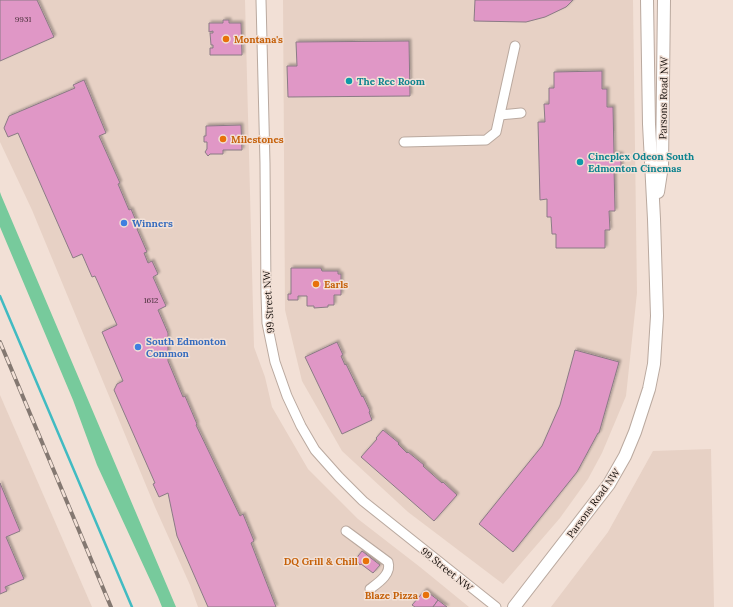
<svg xmlns="http://www.w3.org/2000/svg" width="733" height="607" font-family="Lora,serif">
<defs>
<filter id="shadow"><feDropShadow dx="2" dy="-2" stdDeviation="1" flood-color="#0004"/></filter>
</defs>
<rect width="100%" height="100%" fill="#f2e0d6"/>
<g fill="#e7d1c5">
<path d="M 0,0 L 245,0 L 254,347 L 265,377 L 272,407 L 308,469 L 358,519 L 420,567 L 469,607 L 198,607 L 190,585 L 155,507 L 32,210 L 0,142 Z"/>
<path d="M 283,0 L 633,0 L 637,293 L 626,396 L 602,453 L 588,479 L 560,518 L 503,584 L 408,512 L 342,451 L 302,381 L 285,310 Z"/>
<path d="M 0,395 L 92,607 L 0,607 Z"/>
<path d="M 711,449 L 714,607 L 551,607 L 608,532 L 653,451 Z"/>
</g>
<path fill="#77ca9c" d="M 0,192 L 1,195 L 176,607 L 162,607 L 158,597 L 97,465 L 73,400 L 0,227 Z"/>
<g fill="none" stroke-linecap="round" stroke-linejoin="round">
<path stroke="#41bbc2" stroke-width="2.5" d="M 0,296 L 132,607"/>
</g>
<g fill="#e097c6" stroke="#8b7b85" filter="url(#shadow)">
<path d="M 0,0 L 37,0 L 54,37 L 0,61 Z"/>
<path d="M 475,0 L 573,0 L 566,7 L 545,17 L 526,22 L 474,21 Z"/>
<path d="M 223,20 L 229,20 L 229,23 L 241,23 L 242,55 L 210,55 L 210,48 L 213,48 L 213,45 L 211,45 L 210,33 L 213,33 L 213,31 L 209,32 L 209,23 L 223,23 Z"/>
<path d="M 409,41 L 410,96 L 288,97 L 287,66 L 297,66 L 296,42 Z"/>
<path d="M 602,71 L 602,89 L 607,89 L 607,107 L 613,107 L 614,154 L 621,154 L 621,168 L 614,168 L 615,211 L 609,211 L 610,230 L 605,230 L 605,248 L 556,248 L 556,234 L 552,234 L 551,217 L 547,217 L 547,199 L 540,200 L 538,122 L 545,122 L 544,104 L 549,104 L 549,88 L 554,88 L 554,72 Z"/>
<path d="M 84,80 L 106,133 L 99,136 L 120,183 L 118,184 L 129,210 L 131,209 L 139,228 L 137,229 L 147,252 L 144,253 L 148,263 L 152,261 L 158,274 L 153,277 L 166,306 L 158,310 L 168,333 L 168,361 L 183,397 L 185,396 L 197,424 L 196,425 L 240,516 L 243,514 L 254,541 L 251,543 L 276,607 L 208,607 L 177,536 L 168,493 L 159,497 L 153,484 L 155,483 L 114,390 L 117,384 L 123,381 L 102,332 L 117,325 L 95,276 L 92,277 L 82,254 L 73,258 L 18,133 L 8,137 L 4,128 L 9,116 L 75,88 L 73,85 Z"/>
<path d="M 241,125 L 242,150 L 223,150 L 223,154 L 210,154 L 208,156 L 205,152 L 207,149 L 207,142 L 204,142 L 204,136 L 206,136 L 206,126 Z"/>
<path d="M 291,268 L 321,268 L 322,271 L 338,271 L 338,274 L 341,274 L 341,295 L 334,295 L 334,305 L 328,305 L 328,307 L 314,308 L 314,306 L 307,306 L 307,296 L 298,296 L 298,300 L 288,300 L 288,294 L 291,294 Z"/>
<path d="M 337,342 L 343,355 L 341,356 L 345,365 L 346,364 L 362,397 L 363,396 L 370,411 L 369,412 L 372,420 L 342,434 L 305,357 Z"/>
<path d="M 575,350 L 619,362 L 599,433 L 598,433 L 577,472 L 513,552 L 479,524 L 542,446 L 560,405 Z"/>
<path d="M 383,430 L 399,443 L 398,444 L 407,453 L 408,452 L 424,465 L 423,466 L 442,483 L 443,482 L 457,495 L 434,521 L 361,457 L 377,439 L 376,438 Z"/>
<path d="M 0,483 L 20,531 L 6,537 L 24,579 L 5,587 L 7,591 L 0,594 Z"/>
<path d="M 362,551 L 380,565 L 373,573 L 361,564 L 360,565 L 359,564 L 359,563 L 355,560 Z"/>
<path d="M 425,590 L 438,600 L 433,607 L 415,607 L 412,605 Z"/>
<path d="M 438,600 L 447,607 L 433,607 Z"/>
</g>
<g fill="none" stroke-linecap="round" stroke-linejoin="round">
<defs>
<g id="minor">
<path d="M 261,0 L 265,163 L 266,294 L 267,323 L 275,362 L 287,396 L 301,426 L 315,450 L 339,477 L 363,501 L 496,607"/>
<path d="M 500,115 L 521,113"/>
<path d="M 404,142 L 486,140 L 496,132 L 515,46"/>
<path d="M 346,531 L 388,562 C 392,574 378,583 370,589"/>
</g>
<g id="major">
<path d="M 658,192 L 662,166 L 664,0"/>
<path d="M 514,607 L 609,484 L 625,456 L 635,432 L 649,389 L 654,364 L 657,316 L 654,219 L 649,124 L 647,0"/>
</g>
</defs>
<use href="#minor" stroke="#baa99f" stroke-width="11"/>
<use href="#major" stroke="#baa99f" stroke-width="14"/>
<use href="#minor" stroke="#fff" stroke-width="9"/>
<use href="#major" stroke="#fff" stroke-width="12"/>
<defs>
<path id="rail" d="M 0,342 L 111,607"/>
</defs>
<use href="#rail" stroke="#847871" stroke-width="4"/>
<use href="#rail" stroke="#f2e0d6" stroke-width="2.5" stroke-dasharray="8" stroke-linecap="butt"/>
</g>
<g fill="#e8710a" stroke="#f2e0d6" stroke-width="1.5">
<circle cx="226" cy="39" r="4"/>
<circle cx="223" cy="139" r="4"/>
<circle cx="316" cy="284" r="4"/>
<circle cx="366" cy="561" r="4"/>
<circle cx="426" cy="595" r="4"/>
</g>
<g fill="#0f9aa8" stroke="#f2e0d6" stroke-width="1.5">
<circle cx="349" cy="81" r="4"/>
<circle cx="580" cy="162" r="4"/>
</g>
<g fill="#3f7fe0" stroke="#f2e0d6" stroke-width="1.5">
<circle cx="124" cy="223" r="4"/>
<circle cx="138" cy="347" r="4"/>
</g>
<g text-anchor="middle" stroke-width="3" stroke-linejoin="round" paint-order="stroke">
<g font-size="8" fill="#462f38">
<text x="23" y="22">9931</text>
<text x="151" y="303">1612</text>
</g>
<g font-size="10" font-weight="bold" fill="#c56008" stroke="#f2e0d6" text-anchor="start">
<text x="234" y="43">Montana's</text>
<text x="231" y="143">Milestones</text>
<text x="324" y="288">Earls</text>
<text x="358" y="565" text-anchor="end">DQ Grill &amp; Chill</text>
<text x="418" y="599" text-anchor="end">Blaze Pizza</text>
</g>
<g font-size="10" font-weight="bold" fill="#0d838f" stroke="#f2e0d6" text-anchor="start">
<text x="357" y="85">The Rec Room</text>
<text x="588" y="160">Cineplex Odeon South<tspan x="588" dy="12">Edmonton Cinemas</tspan></text>
</g>
<g font-size="10" fill="#120c09" stroke="#f2e0d6">
<text transform="translate(663 98) rotate(-89)" y="4">Parsons Road NW</text>
<text transform="translate(268 302) rotate(-94)" y="4">99 Street NW</text>
<text transform="translate(593 503) rotate(-54)" y="4">Parsons Road NW</text>
<text transform="translate(447 569) rotate(39)" y="4">99 Street NW</text>
</g>
<g font-size="10" font-weight="bold" fill="#366cbe" stroke="#f2e0d6" text-anchor="start">
<text x="132" y="227">Winners</text>
<text x="146" y="345">South Edmonton<tspan x="146" dy="12">Common</tspan></text>
</g>
</g>
</svg>
